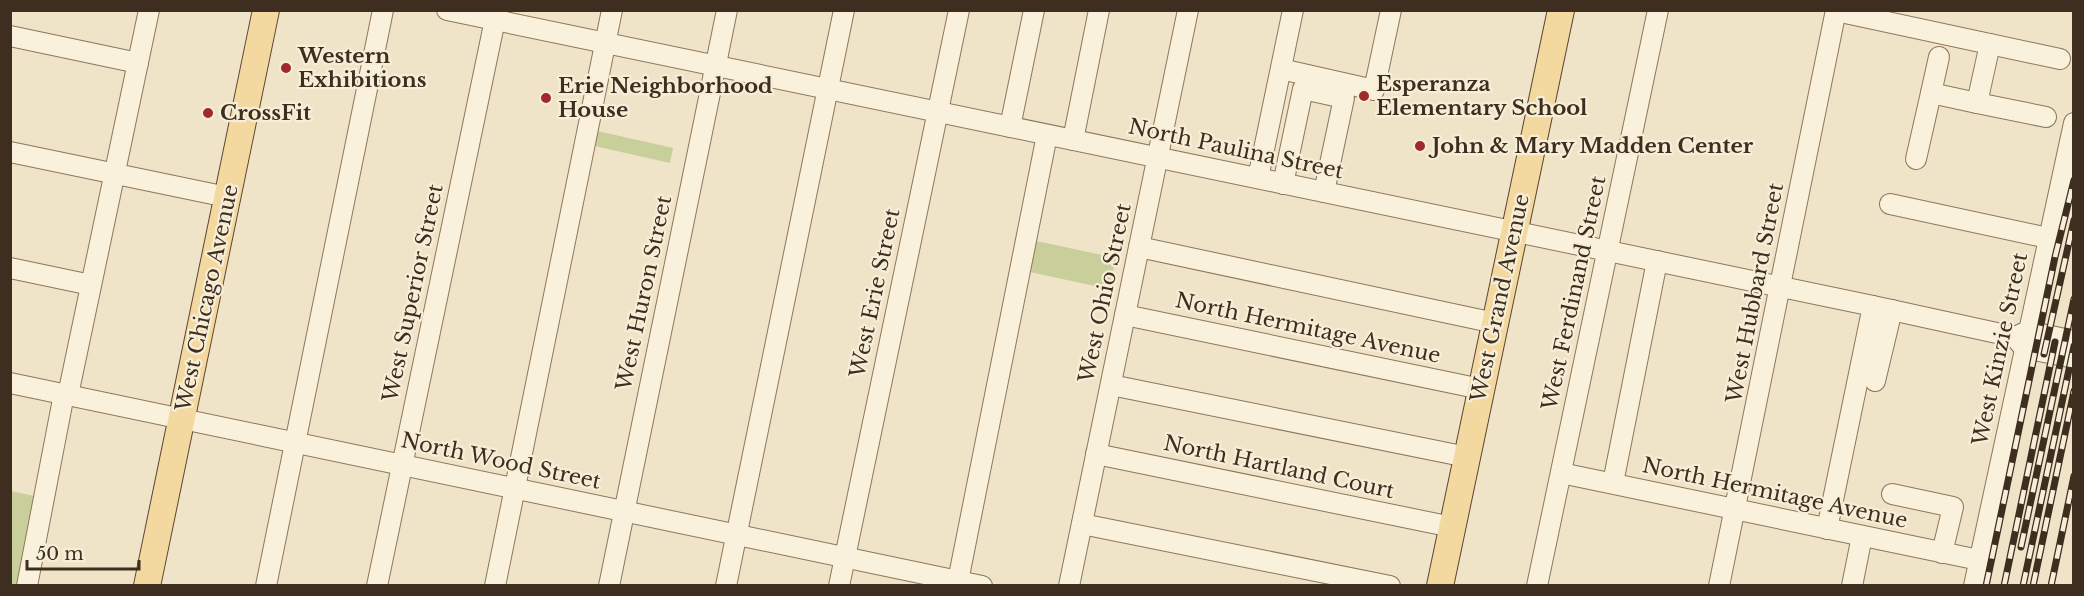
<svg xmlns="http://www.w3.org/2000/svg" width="2084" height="596" font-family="'Libre Baskerville',serif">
<rect width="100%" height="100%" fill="#f0e4c8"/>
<g fill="#c9cf9b">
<path d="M 593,130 L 673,148 L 670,163 L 590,145 Z"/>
<path d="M 1032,240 L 1116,258 L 1109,289 L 1025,271 Z"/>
<path d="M 11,491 L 39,497 L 20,585 L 11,586 Z"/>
</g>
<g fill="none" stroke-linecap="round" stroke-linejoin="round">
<defs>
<g id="minor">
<path d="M 447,10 L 1873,306 L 2015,337 L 2024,348 L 2074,358"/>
<path d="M 1836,11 L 2060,59"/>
<path d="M 10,36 L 138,63"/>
<path d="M 1990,44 L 1977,103 L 2046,117"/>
<path d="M 1281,69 L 1374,90 L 1391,10"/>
<path d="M 1931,93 L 1939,57"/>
<path d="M 1010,127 L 1034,10"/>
<path d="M 1073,140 L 1099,10"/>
<path d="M 10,152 L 227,197"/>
<path d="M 1916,159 L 1931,93 L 1977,103"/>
<path d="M 1258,178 L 1293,10"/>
<path d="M 1283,184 L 1303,89 L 1344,98 L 1324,192"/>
<path d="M 1890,204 L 2048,238"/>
<path d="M 1139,247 L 1495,323"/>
<path d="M 10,268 L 91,285"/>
<path d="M 1125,315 L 1481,389"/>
<path d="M 2017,336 L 2028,331 L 2074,341"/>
<path d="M 1875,381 L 1892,310"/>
<path d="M 10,383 L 982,586"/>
<path d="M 1111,385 L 1467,457"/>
<path d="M 68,395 L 149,10"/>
<path d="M 1096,454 L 1452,527"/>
<path d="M 1561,473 L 1979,560"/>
<path d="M 1613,483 L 1657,261"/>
<path d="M 1892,494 L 1953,507 L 1942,553"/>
<path d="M 1082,524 L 1390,586"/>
<path d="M 1827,529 L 1873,306"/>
<path d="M 27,586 L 64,394"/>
<path d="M 266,586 L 383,10"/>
<path d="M 377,586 L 497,10"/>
<path d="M 495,586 L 612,10"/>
<path d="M 609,586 L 727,10"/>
<path d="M 726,586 L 844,10"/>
<path d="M 839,586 L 959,10"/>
<path d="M 957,586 L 1047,135"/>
<path d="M 1069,586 L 1188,10"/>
<path d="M 1537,586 L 1658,10"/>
<path d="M 1719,586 L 1836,10"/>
<path d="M 1852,586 L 1862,536"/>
<path d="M 1974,586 L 2074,123"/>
</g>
<g id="major">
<path d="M 147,586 L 266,10"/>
<path d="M 1440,586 L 1561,10"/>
</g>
</defs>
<use href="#minor" stroke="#8d765c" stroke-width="22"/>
<use href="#major" stroke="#5b4430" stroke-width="28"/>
<use href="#minor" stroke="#faf1dc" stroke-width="20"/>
<use href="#major" stroke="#f3d9a0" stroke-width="26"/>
<defs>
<g id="rail">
<path d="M 2044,354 L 2074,220"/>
<path d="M 2021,547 L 2074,299"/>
<path d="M 1986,586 L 2055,257 L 2074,180"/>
<path d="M 2004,586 L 2055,342"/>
<path d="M 2023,586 L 2074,346"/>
<path d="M 2033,586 L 2074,391"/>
<path d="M 2051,586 L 2074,476"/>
</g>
</defs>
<use href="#rail" stroke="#3d2e20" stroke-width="7"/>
<use href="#rail" stroke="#f7eed8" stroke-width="4.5" stroke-dasharray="14" stroke-linecap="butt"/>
</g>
<g fill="#9e2a2b" stroke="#f7eed8" stroke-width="2">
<circle cx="286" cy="68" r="6"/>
<circle cx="1364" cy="96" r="6"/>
<circle cx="546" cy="98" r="6"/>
<circle cx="208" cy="113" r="6"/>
<circle cx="1420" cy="146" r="6"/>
</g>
<g text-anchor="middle" stroke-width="4.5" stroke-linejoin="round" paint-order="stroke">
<g font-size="21" font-weight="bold" fill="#3d2e20" stroke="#f7eed8" text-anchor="start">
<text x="298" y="63">Western<tspan x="298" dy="24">Exhibitions</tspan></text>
<text x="1376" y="91">Esperanza<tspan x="1376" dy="24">Elementary School</tspan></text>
<text x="558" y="93">Erie Neighborhood<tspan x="558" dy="24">House</tspan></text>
<text x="220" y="120">CrossFit</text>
<text x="1432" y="153">John &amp; Mary Madden Center</text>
</g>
<g font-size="21" fill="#3d2e20" stroke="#f7eed8">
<text transform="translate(1236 149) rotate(12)" y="7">North Paulina Street</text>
<text transform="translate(413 293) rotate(-78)" y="7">West Superior Street</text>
<text transform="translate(644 293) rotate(-78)" y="7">West Huron Street</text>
<text transform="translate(875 293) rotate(-78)" y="7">West Erie Street</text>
<text transform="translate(1105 293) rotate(-78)" y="7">West Ohio Street</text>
<text transform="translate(1574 293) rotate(-78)" y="7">West Ferdinand Street</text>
<text transform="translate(1755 293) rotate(-79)" y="7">West Hubbard Street</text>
<text transform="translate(207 298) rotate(-78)" y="7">West Chicago Avenue</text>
<text transform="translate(1500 298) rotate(-78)" y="7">West Grand Avenue</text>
<text transform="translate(1308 328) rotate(12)" y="7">North Hermitage Avenue</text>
<text transform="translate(2000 349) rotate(-78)" y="7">West Kinzie Street</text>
<text transform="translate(501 461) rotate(12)" y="7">North Wood Street</text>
<text transform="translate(1279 467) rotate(12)" y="7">North Hartland Court</text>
<text transform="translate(1775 493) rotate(12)" y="7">North Hermitage Avenue</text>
</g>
</g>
<rect width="2084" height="596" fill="none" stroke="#3d2e20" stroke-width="24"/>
<path d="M27 560v9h112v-9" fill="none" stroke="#3d2e20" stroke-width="3"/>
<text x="36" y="560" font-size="18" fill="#3d2e20" stroke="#f7eed8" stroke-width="4.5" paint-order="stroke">50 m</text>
</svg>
